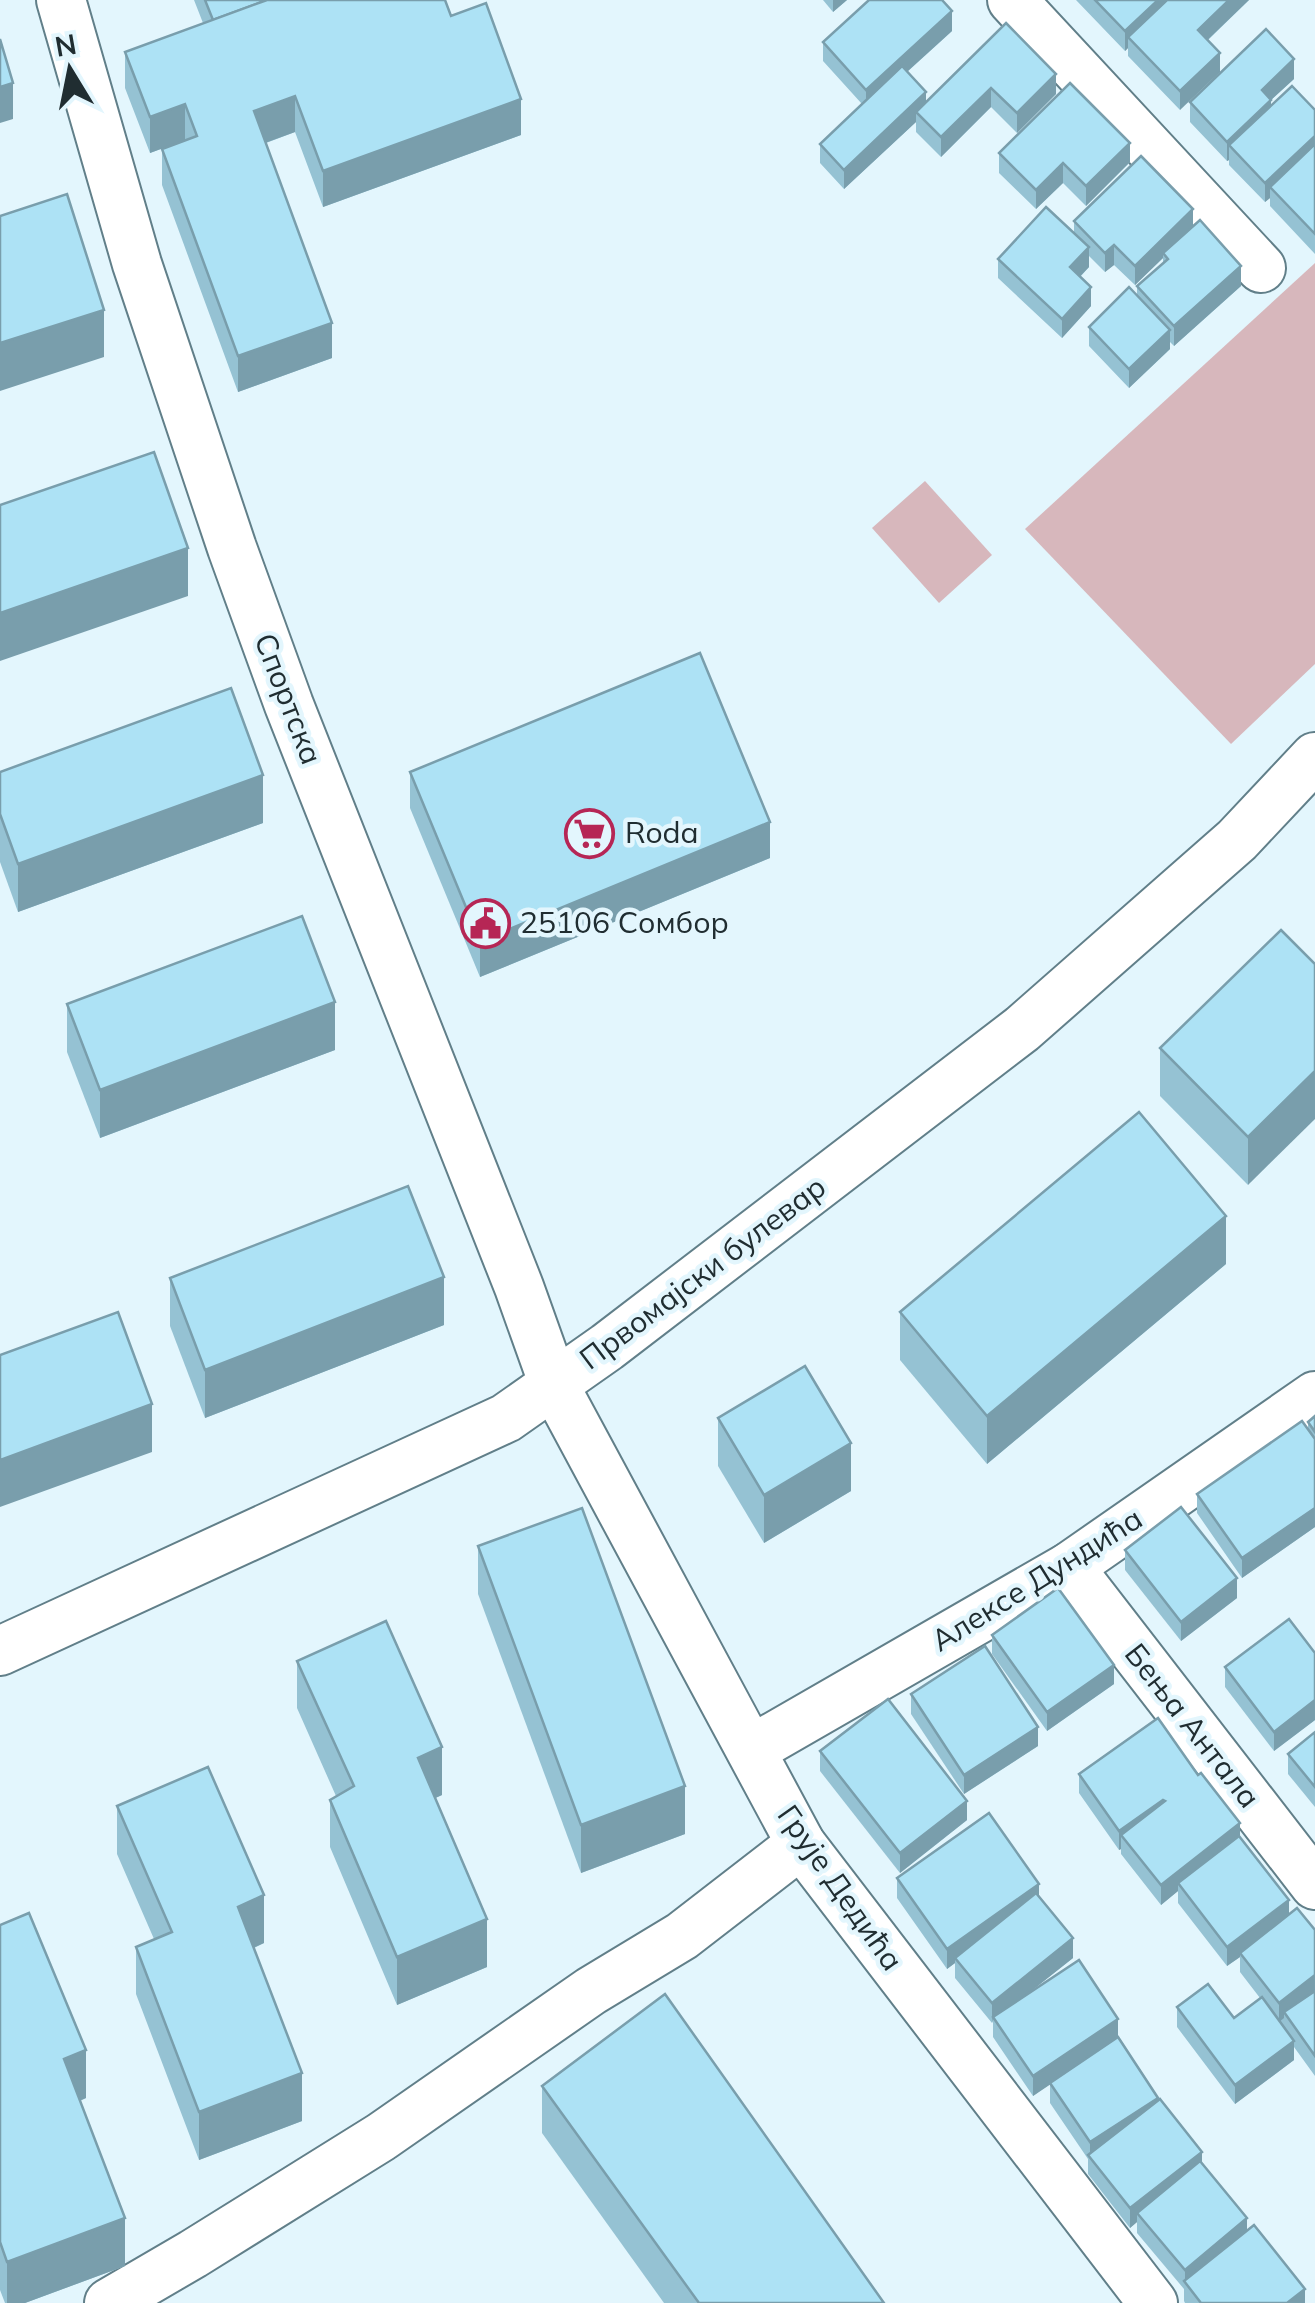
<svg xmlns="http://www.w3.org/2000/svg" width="1315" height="2303" font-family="Mulish,sans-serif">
<rect width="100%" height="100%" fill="#e3f6fd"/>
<g fill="#d7b7bc">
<path d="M 1315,263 L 1315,664 L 1231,744 L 1025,529 Z"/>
<path d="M 925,481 L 992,555 L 939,603 L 872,528 Z"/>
</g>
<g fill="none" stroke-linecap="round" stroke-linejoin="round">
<defs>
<g id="minor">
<path d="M 61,0 L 137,264 L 232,548 L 289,705 L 519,1287 L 554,1385 L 801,1844 L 1153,2303"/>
<path d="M 1012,0 L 1261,268"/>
<path d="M 1069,1567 L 1315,1885"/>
<path d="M 0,1651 L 506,1418 L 607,1347 L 1022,1029 L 1237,840 L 1315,757"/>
<path d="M 751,1750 L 1069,1567 L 1315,1396"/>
<path d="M 109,2303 L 193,2254 L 381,2137 L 591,1991 L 682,1936 L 801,1844"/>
</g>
</defs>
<use href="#minor" stroke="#617f89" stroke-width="52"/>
<use href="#minor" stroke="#fff" stroke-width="48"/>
</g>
<g fill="#95c2d3">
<path d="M 194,0 L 445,0 L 451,16 L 521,135 L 323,207 L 295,132 L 266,143 L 332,358 L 238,392 L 162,185 L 162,149 L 185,140 L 150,153 L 125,88 L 125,52 L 203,23 Z"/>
<path d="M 823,0 L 847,0 L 833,12 Z"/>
<path d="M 1076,0 L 1249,0 L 1208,40 L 1180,110 L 1128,56 L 1128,48 L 1125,51 Z"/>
<path d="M 1006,23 L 1056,94 L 1017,133 L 991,107 L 941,157 L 916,132 L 916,122 L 844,189 L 820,163 L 820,144 L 862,104 L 823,61 L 823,42 L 952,31 L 907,72 L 926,102 Z"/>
<path d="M 1294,79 L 1271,100 L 1271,105 L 1315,110 L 1315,254 L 1270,206 L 1270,198 L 1265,202 L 1229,165 L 1229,160 L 1227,161 L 1190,122 L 1190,102 Z"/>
<path d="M 999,153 L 1130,162 L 1086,206 L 1063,183 L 1036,209 L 999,173 Z"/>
<path d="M 1074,221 L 1193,226 L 1241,286 L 1174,346 L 1170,342 L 1170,349 L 1129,388 L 1089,346 L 1089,327 L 1137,296 L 1137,286 L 1163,264 L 1163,258 L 1135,285 L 1114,265 L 1105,272 L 1089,256 L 1089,267 L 1080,277 L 1091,306 L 1062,338 L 998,278 L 998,259 L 1074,233 Z"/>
<path d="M 0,772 L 263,823 L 18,912 L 0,862 Z"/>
<path d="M 410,772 L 770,858 L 480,977 L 410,808 Z"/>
<path d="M 1281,930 L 1248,1185 L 1160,1096 L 1160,1048 Z"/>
<path d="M 67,1004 L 335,1050 L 100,1138 L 67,1052 Z"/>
<path d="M 1226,1264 L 987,1464 L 900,1360 L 900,1312 Z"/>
<path d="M 170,1278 L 444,1325 L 205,1418 L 170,1326 Z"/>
<path d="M 1315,1416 L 1315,1527 L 1242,1578 L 1197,1513 L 1197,1494 L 1308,1429 L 1308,1422 Z"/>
<path d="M 718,1418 L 851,1491 L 764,1543 L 718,1466 Z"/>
<path d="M 478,1546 L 685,1834 L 581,1873 L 478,1594 Z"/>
<path d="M 1125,1550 L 1237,1598 L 1181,1641 L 1125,1570 Z"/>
<path d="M 992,1635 L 1114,1684 L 1047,1731 L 992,1654 Z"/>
<path d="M 1315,1653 L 1315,1720 L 1274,1751 L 1225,1687 L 1225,1667 Z"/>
<path d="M 297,1661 L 442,1795 L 435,1798 L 487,1967 L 397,2005 L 330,1847 L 330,1800 L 336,1796 L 297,1708 Z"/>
<path d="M 911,1694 L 1038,1746 L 964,1794 L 911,1714 Z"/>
<path d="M 1158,1718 L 1240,1838 L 1289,1915 L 1315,1930 L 1315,2076 L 1294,2047 L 1294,2060 L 1235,2104 L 1177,2027 L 1177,2007 L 1234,2018 L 1260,1998 L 1240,1972 L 1240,1957 L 1227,1966 L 1178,1903 L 1178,1891 L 1161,1905 L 1121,1854 L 1121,1849 L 1119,1850 L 1079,1793 L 1079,1774 Z"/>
<path d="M 1315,1732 L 1315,1807 L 1288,1774 L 1288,1754 Z"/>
<path d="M 820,1751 L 967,1820 L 900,1873 L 820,1771 Z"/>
<path d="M 117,1806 L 264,1943 L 254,1948 L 302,2121 L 199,2160 L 136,1994 L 136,1947 L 154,1939 L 117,1854 Z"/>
<path d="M 897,1878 L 1039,1897 L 1073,1958 L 1022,1998 L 1118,2038 L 1247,2231 L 1305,2303 L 1185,2303 L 1184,2301 L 1184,2289 L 1137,2233 L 1137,2222 L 1130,2228 L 1088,2174 L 1088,2159 L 1050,2103 L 1050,2084 L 1033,2096 L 993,2037 L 993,2021 L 992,2023 L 955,1978 L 955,1963 L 947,1969 L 897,1898 Z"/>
<path d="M 0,1925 L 86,2098 L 80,2101 L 125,2266 L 25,2303 L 5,2303 L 0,2290 Z"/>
<path d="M 542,2086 L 884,2303 L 664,2303 L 542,2133 Z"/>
</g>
<g fill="#799eac">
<path d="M 833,0 L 847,0 L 833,12 Z"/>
<path d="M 1158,0 L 1169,0 L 1128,37 L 1128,48 L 1125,51 L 1125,31 Z"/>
<path d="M 1229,0 L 1249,0 L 1198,49 L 1198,30 Z"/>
<path d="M 952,11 L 952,31 L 866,109 L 866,90 Z"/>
<path d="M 1220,53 L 1220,72 L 1180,110 L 1180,91 Z"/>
<path d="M 1294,59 L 1294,79 L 1271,100 L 1271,119 L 1229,145 L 1229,160 L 1227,161 L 1227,142 L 1262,90 Z"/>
<path d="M 1056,74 L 1056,94 L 1017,133 L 1017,113 Z"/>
<path d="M 13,83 L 13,119 L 0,123 L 0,87 Z"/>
<path d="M 991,88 L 991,107 L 941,157 L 941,137 Z"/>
<path d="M 926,92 L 926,112 L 916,112 L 916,122 L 844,189 L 844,170 Z"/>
<path d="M 295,96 L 295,132 L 254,147 L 254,111 Z"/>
<path d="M 521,99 L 521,135 L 323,207 L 323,171 Z"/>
<path d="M 185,104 L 185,140 L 150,153 L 150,117 Z"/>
<path d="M 1315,136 L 1315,156 L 1270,187 L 1270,198 L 1265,202 L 1265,183 Z"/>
<path d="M 1130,143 L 1130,162 L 1086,206 L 1086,186 Z"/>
<path d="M 1063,163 L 1063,183 L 1036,209 L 1036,190 Z"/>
<path d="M 1193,209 L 1193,228 L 1163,253 L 1163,258 L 1135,285 L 1135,266 Z"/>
<path d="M 1114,245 L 1114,265 L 1105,272 L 1105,253 Z"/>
<path d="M 1089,247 L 1089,267 L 1070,287 L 1070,267 Z"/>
<path d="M 1241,266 L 1241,286 L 1174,346 L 1174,326 Z"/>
<path d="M 1091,287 L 1091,306 L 1062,338 L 1062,319 Z"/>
<path d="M 104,310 L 104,357 L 0,391 L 0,343 Z"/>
<path d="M 332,323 L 332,358 L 238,392 L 238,356 Z"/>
<path d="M 1170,330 L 1170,349 L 1129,388 L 1129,369 Z"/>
<path d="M 188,548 L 188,596 L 0,661 L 0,613 Z"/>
<path d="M 263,775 L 263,823 L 18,912 L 18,864 Z"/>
<path d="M 770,822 L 770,858 L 480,977 L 480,941 Z"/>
<path d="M 335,1002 L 335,1050 L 100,1138 L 100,1090 Z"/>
<path d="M 1315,1071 L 1315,1119 L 1248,1185 L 1248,1137 Z"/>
<path d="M 1226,1216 L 1226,1264 L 987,1464 L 987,1416 Z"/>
<path d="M 444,1277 L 444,1325 L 205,1418 L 205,1370 Z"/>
<path d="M 152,1404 L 152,1452 L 0,1507 L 0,1460 Z"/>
<path d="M 851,1443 L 851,1491 L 764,1543 L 764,1495 Z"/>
<path d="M 1315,1508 L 1315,1527 L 1242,1578 L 1242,1558 Z"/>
<path d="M 1237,1578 L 1237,1598 L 1181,1641 L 1181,1622 Z"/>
<path d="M 1114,1665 L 1114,1684 L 1047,1731 L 1047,1712 Z"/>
<path d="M 1315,1700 L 1315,1720 L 1274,1751 L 1274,1732 Z"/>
<path d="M 1038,1727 L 1038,1746 L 964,1794 L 964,1775 Z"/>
<path d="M 442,1747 L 442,1795 L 418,1806 L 418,1758 Z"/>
<path d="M 685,1786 L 685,1834 L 581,1873 L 581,1825 Z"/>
<path d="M 1163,1800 L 1163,1819 L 1121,1835 L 1121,1849 L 1119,1850 L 1119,1831 Z"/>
<path d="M 967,1801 L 967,1820 L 900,1873 L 900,1853 Z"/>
<path d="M 1240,1823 L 1240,1843 L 1178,1883 L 1178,1891 L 1161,1905 L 1161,1885 Z"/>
<path d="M 1039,1884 L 1039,1904 L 955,1958 L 955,1963 L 947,1969 L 947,1949 Z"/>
<path d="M 264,1895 L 264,1943 L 238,1955 L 238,1907 Z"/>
<path d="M 1289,1900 L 1289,1919 L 1240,1953 L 1240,1957 L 1227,1966 L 1227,1947 Z"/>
<path d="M 487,1919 L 487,1967 L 397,2005 L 397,1957 Z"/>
<path d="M 1073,1938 L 1073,1958 L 995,2020 L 993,2017 L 992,2023 L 992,2003 Z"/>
<path d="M 1315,1975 L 1315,1994 L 1284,2012 L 1284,2018 L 1279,2022 L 1279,2003 Z"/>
<path d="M 1118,2019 L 1118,2039 L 1033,2096 L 1033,2076 Z"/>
<path d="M 1294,2041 L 1294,2060 L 1235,2104 L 1235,2085 Z"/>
<path d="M 86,2050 L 86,2098 L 64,2107 L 64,2059 Z"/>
<path d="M 302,2073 L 302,2121 L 199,2160 L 199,2112 Z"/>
<path d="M 1158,2098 L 1158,2117 L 1090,2157 L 1090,2142 Z"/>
<path d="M 1202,2152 L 1202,2172 L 1137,2213 L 1137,2222 L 1130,2228 L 1130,2208 Z"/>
<path d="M 125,2218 L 125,2266 L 25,2303 L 7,2303 L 7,2262 Z"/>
<path d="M 1247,2218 L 1247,2238 L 1185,2283 L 1185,2270 Z"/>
<path d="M 1305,2289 L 1305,2303 L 1287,2303 Z"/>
</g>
<g fill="#ade2f5" stroke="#799eac" stroke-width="2.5">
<path d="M 205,0 L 267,0 L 213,20 Z"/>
<path d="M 267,0 L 445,0 L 451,16 L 486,3 L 521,99 L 323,171 L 295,96 L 254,111 L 332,323 L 238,356 L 162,149 L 197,136 L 185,104 L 150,117 L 125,52 Z"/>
<path d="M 869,0 L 942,0 L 952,11 L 866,90 L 823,42 Z"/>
<path d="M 1095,0 L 1158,0 L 1125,31 Z"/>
<path d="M 1167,0 L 1229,0 L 1198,30 L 1220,53 L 1180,91 L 1128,37 Z"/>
<path d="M 1006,23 L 1056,74 L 1017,113 L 991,88 L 941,137 L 916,112 Z"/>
<path d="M 1266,29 L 1294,59 L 1262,90 L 1271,100 L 1227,142 L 1190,102 Z"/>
<path d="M 0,39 L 13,83 L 0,87 Z"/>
<path d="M 902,66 L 926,92 L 844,170 L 820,144 Z"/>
<path d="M 1070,83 L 1130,143 L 1086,186 L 1063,163 L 1036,190 L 999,153 Z"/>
<path d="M 1292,86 L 1315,110 L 1315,136 L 1265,183 L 1229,145 Z"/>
<path d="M 1315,144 L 1315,234 L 1270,187 Z"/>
<path d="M 1141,156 L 1193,209 L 1135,266 L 1114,245 L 1105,253 L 1074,221 Z"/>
<path d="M 67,194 L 104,310 L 0,343 L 0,216 Z"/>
<path d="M 1046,207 L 1089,247 L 1070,267 L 1091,287 L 1062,319 L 998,259 Z"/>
<path d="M 1200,220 L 1241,266 L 1174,326 L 1137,286 L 1168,259 L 1163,253 Z"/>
<path d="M 1129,287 L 1170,330 L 1129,369 L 1089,327 Z"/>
<path d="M 154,452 L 188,548 L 0,613 L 0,505 Z"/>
<path d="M 700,653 L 770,822 L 480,941 L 410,772 Z"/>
<path d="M 231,688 L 263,775 L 18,864 L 0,814 L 0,772 Z"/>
<path d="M 302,916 L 335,1002 L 100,1090 L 67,1004 Z"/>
<path d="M 1281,930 L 1315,964 L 1315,1071 L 1248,1137 L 1160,1048 Z"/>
<path d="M 1139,1112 L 1226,1216 L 987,1416 L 900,1312 Z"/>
<path d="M 408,1186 L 444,1277 L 205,1370 L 170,1278 Z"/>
<path d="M 118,1312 L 152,1404 L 0,1460 L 0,1355 Z"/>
<path d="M 805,1366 L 851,1443 L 764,1495 L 718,1418 Z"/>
<path d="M 1315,1416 L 1315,1432 L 1308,1422 Z"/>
<path d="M 1302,1421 L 1315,1439 L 1315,1508 L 1242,1558 L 1197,1494 Z"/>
<path d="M 1181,1507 L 1237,1578 L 1181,1622 L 1125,1550 Z"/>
<path d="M 582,1508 L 685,1786 L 581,1825 L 478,1546 Z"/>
<path d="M 1058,1588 L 1114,1665 L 1047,1712 L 992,1635 Z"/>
<path d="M 1289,1619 L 1315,1653 L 1315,1700 L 1274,1732 L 1225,1667 Z"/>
<path d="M 386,1621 L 442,1747 L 418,1758 L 487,1919 L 397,1957 L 330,1800 L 354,1786 L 297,1661 Z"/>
<path d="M 985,1646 L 1038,1727 L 964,1775 L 911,1694 Z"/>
<path d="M 888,1699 L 967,1801 L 900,1853 L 820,1751 Z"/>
<path d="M 1158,1718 L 1198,1775 L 1201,1773 L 1240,1823 L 1161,1885 L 1121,1835 L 1165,1801 L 1163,1800 L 1119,1831 L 1079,1774 Z"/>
<path d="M 1315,1732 L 1315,1787 L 1288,1754 Z"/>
<path d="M 208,1767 L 264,1895 L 238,1907 L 302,2073 L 199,2112 L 136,1947 L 172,1932 L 117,1806 Z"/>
<path d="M 989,1813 L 1039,1884 L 947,1949 L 897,1878 Z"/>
<path d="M 1239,1836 L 1289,1900 L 1227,1947 L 1178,1883 Z"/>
<path d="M 1036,1893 L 1073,1938 L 992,2003 L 955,1958 Z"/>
<path d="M 1297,1908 L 1315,1930 L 1315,1975 L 1279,2003 L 1240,1953 Z"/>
<path d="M 29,1913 L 86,2050 L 64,2059 L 125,2218 L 7,2262 L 0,2242 L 0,1925 Z"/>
<path d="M 1079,1960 L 1118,2019 L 1033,2076 L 993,2017 Z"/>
<path d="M 1208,1984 L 1234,2018 L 1262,1997 L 1294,2041 L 1235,2085 L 1177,2007 Z"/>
<path d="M 1315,1991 L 1315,2056 L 1284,2012 Z"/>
<path d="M 665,1994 L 884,2303 L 699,2303 L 542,2086 Z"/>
<path d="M 1118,2037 L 1158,2098 L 1090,2142 L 1050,2083 Z"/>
<path d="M 1160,2099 L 1202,2152 L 1130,2208 L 1088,2155 Z"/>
<path d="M 1200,2161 L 1247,2218 L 1185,2270 L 1137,2213 Z"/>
<path d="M 1254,2225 L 1305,2289 L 1287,2303 L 1201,2303 L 1184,2281 Z"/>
</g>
<defs>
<symbol id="supermarket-ring" viewBox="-11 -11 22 22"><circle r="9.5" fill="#e3f6fd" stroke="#b62655" stroke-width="1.5"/><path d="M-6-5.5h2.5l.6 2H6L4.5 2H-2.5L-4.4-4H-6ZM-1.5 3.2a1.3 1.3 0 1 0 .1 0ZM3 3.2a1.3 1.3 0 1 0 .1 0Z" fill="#b62655"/></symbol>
<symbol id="civic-ring" viewBox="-11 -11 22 22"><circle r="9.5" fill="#e3f6fd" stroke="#b62655" stroke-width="1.5"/><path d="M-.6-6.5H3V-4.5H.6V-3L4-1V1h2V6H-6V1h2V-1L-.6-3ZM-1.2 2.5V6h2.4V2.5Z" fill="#b62655"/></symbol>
</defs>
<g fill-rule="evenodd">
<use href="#supermarket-ring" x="562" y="806" width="55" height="55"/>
<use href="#civic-ring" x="458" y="896" width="55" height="55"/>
</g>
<g text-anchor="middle" stroke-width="9" stroke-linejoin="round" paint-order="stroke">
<g font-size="30" fill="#202d31" stroke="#e3f6fd">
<text transform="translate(288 699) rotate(69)" y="10">Спортска</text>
<text transform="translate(703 1273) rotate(-37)" y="10">Првомајски булевар</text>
<text transform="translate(1037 1580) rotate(-32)" y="10">Алексе Дундића</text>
<text transform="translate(1192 1726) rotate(52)" y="10">Бења Антала</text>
<text transform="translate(840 1888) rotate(55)" y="10">Грује Дедића</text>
</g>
<g font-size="30" fill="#202d31" stroke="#e3f6fd" text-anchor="start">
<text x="625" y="843">Roda</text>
<text x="520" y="933">25106 Сомбор</text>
</g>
</g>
<g transform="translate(70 70) rotate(350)" stroke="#e3f6fd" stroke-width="8" paint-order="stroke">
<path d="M0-8L18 38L0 25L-18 38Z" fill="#202d31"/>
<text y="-15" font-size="28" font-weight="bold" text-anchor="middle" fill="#202d31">N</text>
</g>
</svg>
